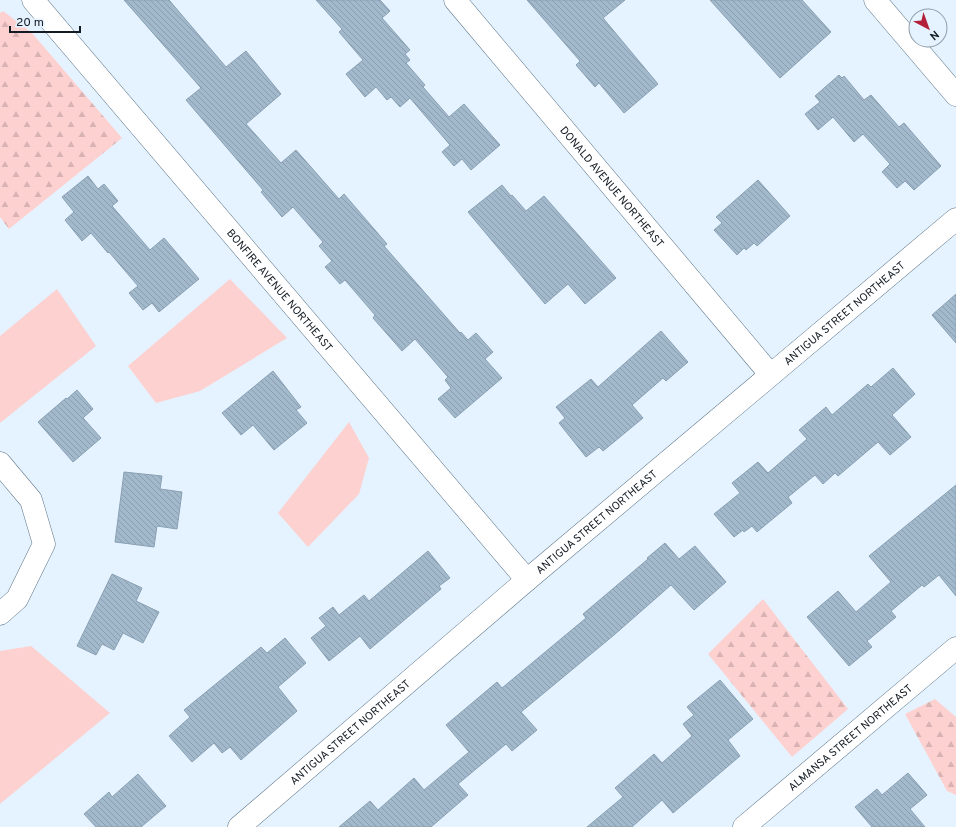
<svg xmlns="http://www.w3.org/2000/svg" width="956" height="827" font-family="Overpass,sans-serif">
<defs>
<pattern id="forest-firs" width="22" height="20" patternUnits="userSpaceOnUse"><rect width="22" height="20" fill="#fed1d1"/><path d="M5 1l3.5 6h-7zM16 11l3.5 6h-7z" fill="#d9b3b3"/></pattern>
<pattern id="building-back-hatch" width="6" height="6" patternUnits="userSpaceOnUse"><rect width="6" height="6" fill="#a2b9cc"/><path d="M-1 5l2 2M0 0l6 6M5-1l2 2" fill="none" stroke="#8b9eaf"/></pattern>
</defs>
<rect width="100%" height="100%" fill="#e4f3ff"/>
<g fill="#fed1d1">
<path d="M 230,279 L 287,338 L 200,391 L 156,403 L 128,366 Z"/>
<path d="M 57,289 L 96,346 L 0,423 L 0,336 Z"/>
<path d="M 349,422 L 369,458 L 359,494 L 308,547 L 278,513 Z"/>
<path d="M 31,646 L 110,713 L 0,804 L 0,651 Z"/>
</g>
<g fill="url(#forest-firs)">
<path d="M 3,11 L 32,33 L 122,138 L 9,229 L 0,217 L 0,13 Z"/>
<path d="M 763,599 L 848,709 L 792,757 L 708,654 Z"/>
<path d="M 935,699 L 956,717 L 956,795 L 947,791 L 905,714 Z"/>
</g>
<g fill="url(#building-back-hatch)" stroke="#8aa0b3">
<path d="M 124,0 L 169,0 L 226,67 L 246,51 L 281,94 L 246,124 L 281,163 L 296,150 L 339,199 L 344,194 L 387,244 L 384,246 L 460,333 L 461,332 L 468,340 L 476,333 L 493,352 L 485,359 L 502,378 L 455,418 L 438,399 L 451,388 L 445,380 L 448,377 L 415,339 L 402,351 L 373,318 L 375,315 L 345,280 L 340,284 L 325,267 L 332,261 L 319,246 L 323,242 L 293,207 L 282,217 L 261,192 L 263,190 L 186,100 L 201,88 Z"/>
<path d="M 316,0 L 380,0 L 390,11 L 382,18 L 410,50 L 405,54 L 410,60 L 406,63 L 425,85 L 423,87 L 449,117 L 464,104 L 500,145 L 471,170 L 462,159 L 454,166 L 442,152 L 450,145 L 410,98 L 400,107 L 391,97 L 387,100 L 376,87 L 365,97 L 346,74 L 363,60 L 339,32 L 342,29 Z"/>
<path d="M 527,0 L 625,0 L 603,18 L 658,84 L 624,113 L 599,83 L 595,87 L 576,65 L 580,61 Z"/>
<path d="M 710,0 L 802,0 L 831,32 L 780,78 Z"/>
<path d="M 839,75 L 842,78 L 844,76 L 864,100 L 871,95 L 899,127 L 904,123 L 941,166 L 914,190 L 905,181 L 897,188 L 882,172 L 890,164 L 863,134 L 854,142 L 833,117 L 818,130 L 805,114 L 820,102 L 815,96 Z"/>
<path d="M 88,176 L 98,189 L 104,184 L 118,201 L 112,206 L 150,250 L 164,238 L 199,279 L 159,312 L 152,303 L 143,310 L 129,293 L 138,286 L 109,252 L 108,253 L 91,233 L 82,241 L 65,220 L 74,212 L 62,197 Z"/>
<path d="M 758,180 L 790,216 L 757,246 L 754,243 L 746,250 L 744,248 L 737,255 L 714,230 L 722,223 L 716,217 Z"/>
<path d="M 502,185 L 511,196 L 512,195 L 526,211 L 544,196 L 616,278 L 585,304 L 568,284 L 545,304 L 468,212 Z"/>
<path d="M 956,294 L 956,343 L 932,315 Z"/>
<path d="M 661,331 L 688,362 L 666,381 L 663,378 L 632,405 L 643,418 L 603,451 L 599,447 L 586,457 L 559,423 L 565,418 L 556,407 L 591,379 L 598,387 Z"/>
<path d="M 893,368 L 915,394 L 892,415 L 911,437 L 890,455 L 878,442 L 838,476 L 835,473 L 823,484 L 815,475 L 788,497 L 792,503 L 757,532 L 752,526 L 744,532 L 743,530 L 734,537 L 714,514 L 740,493 L 732,483 L 758,462 L 768,473 L 807,439 L 799,430 L 826,407 L 832,415 L 868,384 L 871,387 Z"/>
<path d="M 273,371 L 301,407 L 296,410 L 307,423 L 274,450 L 253,425 L 241,435 L 222,413 Z"/>
<path d="M 77,390 L 93,409 L 83,418 L 101,438 L 73,462 L 38,422 L 66,398 L 67,399 Z"/>
<path d="M 124,472 L 162,476 L 160,489 L 182,492 L 177,529 L 157,526 L 154,547 L 115,542 Z"/>
<path d="M 956,485 L 956,596 L 939,575 L 924,587 L 922,585 L 891,611 L 896,617 L 867,641 L 872,647 L 849,666 L 807,617 L 838,591 L 856,612 L 891,582 L 869,556 Z"/>
<path d="M 665,543 L 679,559 L 695,546 L 726,582 L 694,610 L 671,585 L 614,635 L 521,712 L 537,730 L 512,751 L 506,744 L 458,784 L 468,795 L 431,827 L 339,827 L 370,801 L 378,810 L 414,778 L 424,790 L 469,752 L 446,725 L 497,682 L 502,688 L 586,618 L 583,614 L 648,559 L 647,558 Z"/>
<path d="M 428,551 L 450,578 L 439,586 L 441,589 L 370,649 L 360,636 L 329,661 L 311,638 L 326,626 L 319,618 L 333,607 L 339,615 L 364,595 L 369,601 Z"/>
<path d="M 112,574 L 142,588 L 136,601 L 159,612 L 143,643 L 123,633 L 114,650 L 102,644 L 96,655 L 77,646 Z"/>
<path d="M 285,638 L 306,663 L 278,687 L 297,711 L 241,760 L 230,747 L 222,753 L 214,743 L 192,762 L 169,736 L 190,717 L 184,710 L 261,647 L 267,653 Z"/>
<path d="M 720,680 L 753,719 L 728,740 L 740,756 L 673,813 L 662,800 L 632,827 L 587,827 L 623,797 L 615,788 L 654,754 L 662,763 L 692,736 L 683,724 L 694,715 L 687,707 Z"/>
<path d="M 908,773 L 927,795 L 910,809 L 925,827 L 872,827 L 855,807 L 877,789 L 882,795 Z"/>
<path d="M 138,774 L 166,806 L 141,827 L 96,827 L 84,814 L 109,792 L 112,797 Z"/>
</g>
<g fill="none" stroke-linecap="round" stroke-linejoin="round">
<defs>
<g id="minor">
<path id="s1" d="M 33,0 L 527,580"/>
<path id="s2" d="M 455,0 L 770,374"/>
<path d="M 875,0 L 956,95"/>
<path d="M 0,463 L 31,500 L 44,544 L 17,599 L 0,614"/>
<path id="s3" d="M 239,827 L 527,580 L 956,219"/>
<path id="s4" d="M 744,827 L 956,648"/>
</g>
</defs>
<use href="#minor" stroke="#5e7485" stroke-width="23"/>
<use href="#minor" stroke="#fff" stroke-width="22"/>
</g>
<g text-anchor="middle" stroke-width="3" stroke-linejoin="round" paint-order="stroke">
<g font-size="11" fill="#131b22" stroke="#e4f3ff">
<text dy="4" stroke="none"><textPath href="#s2" startOffset="244">DONALD AVENUE NORTHEAST</textPath></text>
<text dy="4" stroke="none"><textPath href="#s1" startOffset="381">BONFIRE AVENUE NORTHEAST</textPath></text>
<text dy="4" stroke="none"><textPath href="#s3" startOffset="794">ANTIGUA STREET NORTHEAST</textPath></text>
<text dy="4" stroke="none"><textPath href="#s3" startOffset="470">ANTIGUA STREET NORTHEAST</textPath></text>
<text dy="4" stroke="none"><textPath href="#s3" startOffset="146">ANTIGUA STREET NORTHEAST</textPath></text>
<text dy="4" stroke="none"><textPath href="#s4" startOffset="139">ALMANSA STREET NORTHEAST</textPath></text>
</g>
</g>
<g transform="translate(928 28) rotate(139)"><circle r="19" fill="#e4f3ff" stroke="#909da7"/>
<path d="M0-3L7 15L0 10L-7 15Z" fill="#b3203a"/>
<text y="-6" font-size="11" font-weight="bold" text-anchor="middle" fill="#131b22">N</text>
</g>
<path d="M10 26v6h70v-6" fill="none" stroke="#131b22" stroke-width="2"/>
<text x="16" y="26" font-size="12" fill="#131b22" stroke="#e4f3ff" stroke-width="3" paint-order="stroke">20 m</text>
</svg>
